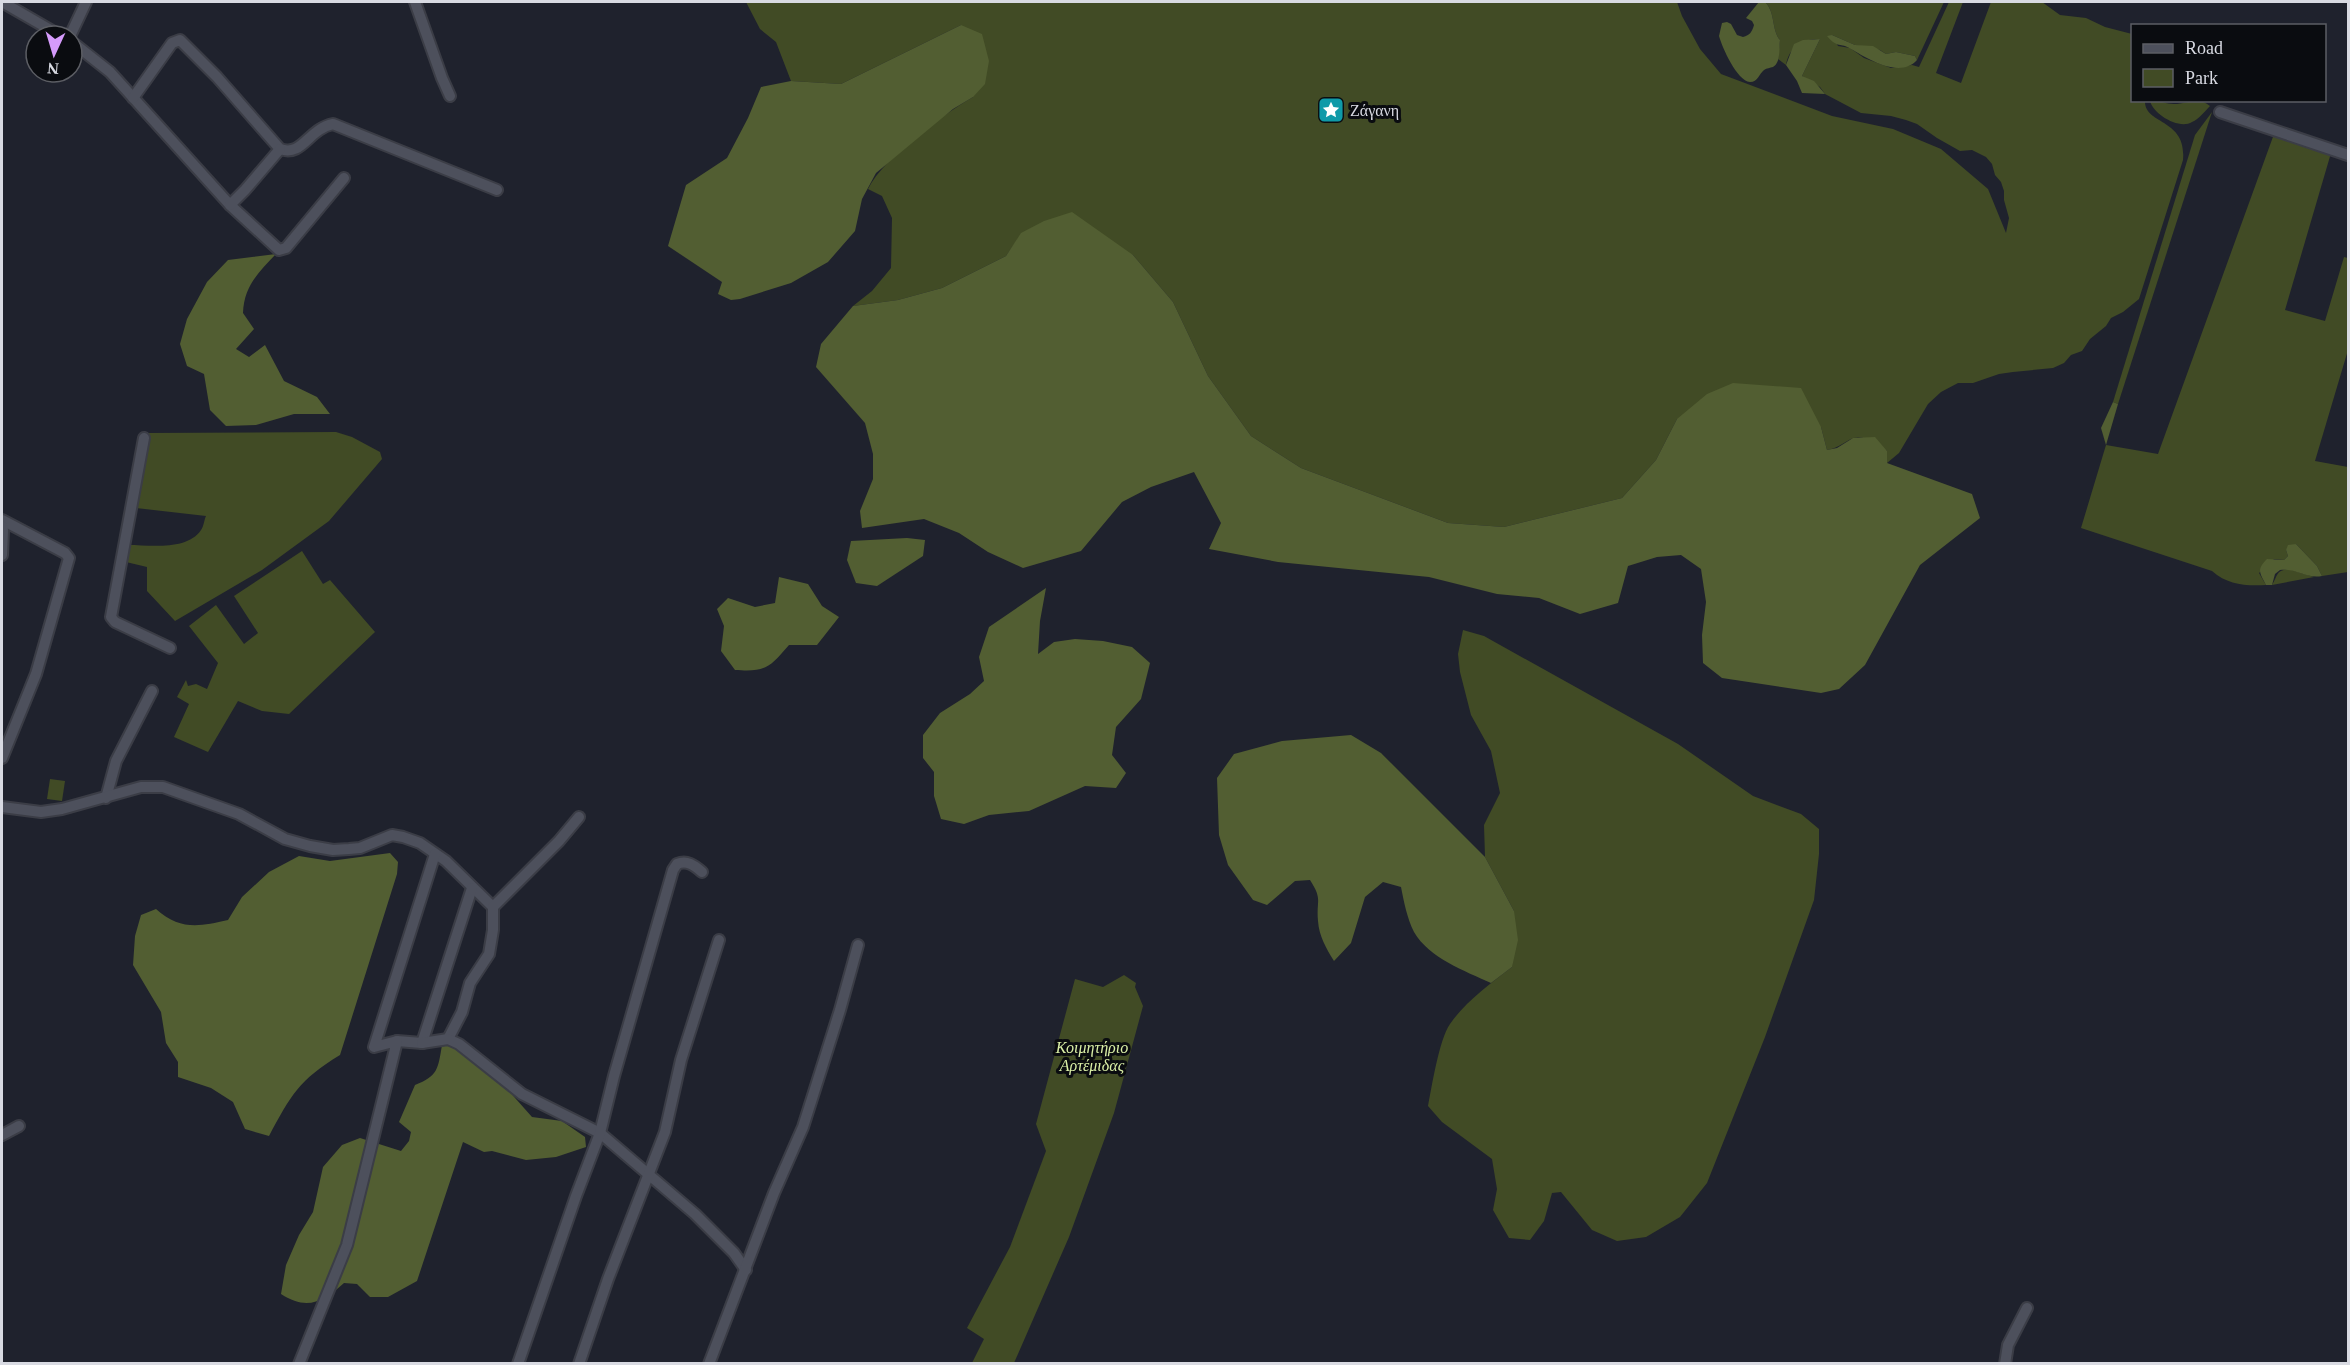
<svg xmlns="http://www.w3.org/2000/svg" width="2350" height="1365" font-family="Georgia,serif">
<rect width="100%" height="100%" fill="#1f222d"/>
<g fill="#414b25">
<path d="M 746,2 L 1677,2 L 1682,16 L 1700,49 L 1721,74 L 1832,116 L 1893,129 L 1941,149 L 1988,189 L 2006,233 L 2009,218 L 2004,200 L 2004,191 L 2001,182 L 1995,175 L 1992,164 L 1986,157 L 1972,150 L 1960,151 L 1937,138 L 1917,124 L 1906,120 L 1891,116 L 1861,113 L 1825,94 L 1820,87 L 1802,76 L 1820,39 C 1803,38 1789,47 1786,65 L 1778,59 L 1780,40 C 1771,29 1776,13 1765,2 L 1944,2 L 1917,60 L 1915,56 L 1896,52 L 1886,54 L 1880,50 L 1855,45 L 1832,35 L 1838,46 L 1850,48 L 1864,58 L 1891,68 L 1912,65 L 1919,67 L 1949,2 L 1963,2 L 1936,73 L 1961,83 L 1991,2 L 2042,2 L 2060,15 L 2086,18 L 2105,27 L 2132,34 L 2132,100 L 2145,101 C 2144,125 2187,118 2183,160 L 2139,299 L 2123,312 L 2111,318 L 2106,326 L 2090,339 L 2082,351 L 2071,355 L 2064,363 L 2053,368 L 2013,372 L 1999,374 L 1973,383 L 1958,383 L 1941,392 L 1928,404 L 1899,453 L 1887,463 L 1887,451 C 1880,445 1865,435 1854,438 C 1846,440 1840,448 1827,450 L 1821,427 L 1677,419 L 1656,460 L 1622,498 L 1504,527 L 1448,523 L 1301,468 L 1251,436 L 1208,376 L 1173,302 L 1133,255 L 1022,233 L 1006,256 L 942,288 L 898,300 L 853,306 L 872,291 L 891,268 L 892,218 L 882,196 L 868,189 C 885,156 941,116 973,97 L 961,25 L 841,84 L 791,81 L 776,42 L 760,29 Z"/>
<path d="M 2150,101 C 2159,100 2165,104 2174,104 C 2188,104 2197,96 2210,106 C 2205,111 2199,119 2192,122 C 2179,130 2153,114 2150,101 Z"/>
<path d="M 2212,112 L 2118,404 L 2113,402 L 2195,135 Z"/>
<path d="M 2274,134 L 2331,153 L 2285,310 L 2325,321 L 2344,257 L 2348,258 L 2348,350 L 2315,461 L 2348,467 L 2348,572 L 2322,576 L 2317,566 L 2296,544 L 2286,550 L 2288,556 L 2284,560 L 2274,559 L 2259,573 L 2266,585 C 2245,586 2228,585 2212,571 L 2081,528 L 2106,445 L 2158,454 Z"/>
<path d="M 336,432 L 352,437 L 380,452 L 382,459 L 329,521 L 262,570 L 175,621 L 147,591 L 147,567 L 126,562 L 128,545 C 150,545 187,551 201,530 C 204,526 204,520 206,516 L 136,508 L 148,433 Z"/>
<path d="M 302,551 L 323,584 L 330,580 L 375,632 L 289,714 L 262,711 L 238,701 L 208,752 L 174,737 L 189,704 L 177,697 L 186,680 L 188,686 L 196,684 L 207,689 L 218,663 L 189,626 L 216,605 L 244,644 L 258,633 L 234,596 Z"/>
<path d="M 2288,569 L 2314,577 L 2272,585 C 2278,576 2275,571 2288,569 Z"/>
<path d="M 1463,630 L 1484,636 L 1678,744 L 1753,796 L 1801,814 L 1819,829 L 1819,854 L 1814,900 L 1765,1037 L 1707,1183 L 1680,1217 L 1646,1237 L 1617,1241 L 1592,1230 L 1561,1192 L 1552,1193 L 1544,1221 L 1530,1240 L 1509,1238 L 1493,1210 L 1497,1189 L 1492,1159 L 1442,1122 L 1428,1106 C 1432,1086 1439,1040 1450,1024 C 1465,1002 1490,984 1512,967 L 1514,911 L 1485,857 L 1484,825 L 1500,793 L 1491,751 L 1471,715 L 1460,672 L 1458,654 Z"/>
<path d="M 50,779 L 65,781 L 62,801 L 47,799 Z"/>
<path d="M 1124,975 L 1136,983 L 1135,987 L 1143,1006 L 1114,1113 L 1069,1237 L 1014,1363 L 972,1363 L 984,1339 L 967,1328 L 1010,1247 L 1046,1151 L 1036,1124 L 1075,979 L 1103,987 Z"/>
</g>
<g fill="#525e32">
<path d="M 1759,2 L 1765,2 C 1776,13 1771,29 1780,40 C 1779,47 1781,63 1773,67 C 1770,68 1767,68 1764,70 C 1759,74 1758,82 1750,82 C 1737,81 1722,47 1719,36 L 1722,23 L 1727,22 L 1731,24 L 1737,35 L 1743,37 C 1750,35 1752,32 1754,25 L 1752,21 L 1746,18 Z"/>
<path d="M 961,25 L 982,34 L 989,61 L 985,84 L 973,97 L 953,109 L 876,173 L 862,199 L 855,231 L 828,262 L 791,283 L 740,299 L 731,300 L 718,294 L 722,282 L 668,246 L 686,185 L 727,158 L 748,118 L 761,87 L 791,81 L 841,84 Z"/>
<path d="M 1832,35 L 1855,45 L 1873,46 L 1886,54 L 1896,52 L 1915,56 L 1917,60 C 1900,79 1868,59 1851,49 C 1840,42 1838,49 1827,36 Z"/>
<path d="M 1820,39 L 1802,76 L 1814,81 L 1825,94 L 1802,93 L 1797,81 L 1786,65 L 1794,44 L 1803,40 Z"/>
<path d="M 1072,212 L 1133,255 L 1173,302 L 1208,376 L 1251,436 L 1301,468 L 1448,523 L 1504,527 L 1622,498 L 1656,460 L 1677,419 L 1707,394 L 1733,383 L 1801,388 L 1821,427 L 1827,450 L 1837,448 L 1853,438 L 1875,437 L 1887,451 L 1887,463 L 1972,494 L 1980,518 L 1920,565 L 1865,665 L 1839,689 L 1821,693 L 1722,678 L 1703,663 L 1702,635 L 1706,602 L 1701,569 L 1681,555 L 1657,557 L 1628,566 L 1618,603 L 1580,614 L 1539,598 L 1497,594 L 1429,577 L 1278,562 L 1209,549 L 1221,523 L 1194,472 L 1151,487 L 1122,502 L 1081,551 L 1023,568 L 988,552 L 959,533 L 924,519 L 862,528 L 860,511 L 873,479 L 873,454 L 865,423 L 816,367 L 821,344 L 853,306 L 898,300 L 942,288 L 1006,256 L 1021,233 L 1044,221 Z"/>
<path d="M 276,254 C 258,273 244,286 243,313 L 254,329 L 236,349 L 249,357 L 265,345 L 284,381 L 317,397 L 330,414 L 294,414 L 256,425 L 226,426 L 210,410 L 204,374 L 187,366 L 180,344 L 187,319 L 207,282 L 228,260 Z"/>
<path d="M 2113,402 L 2118,404 L 2106,445 L 2101,428 Z"/>
<path d="M 907,538 L 925,540 L 923,556 L 877,586 L 856,583 L 847,560 L 851,541 Z"/>
<path d="M 2296,544 L 2317,566 L 2322,576 C 2306,579 2296,568 2280,570 L 2275,574 L 2272,585 L 2266,585 C 2260,573 2256,570 2267,559 L 2284,560 L 2288,556 L 2286,550 L 2288,545 Z"/>
<path d="M 779,577 L 808,584 L 822,606 L 839,617 L 817,645 L 789,645 C 769,668 766,672 735,670 L 721,651 L 724,626 L 717,609 L 728,598 L 755,607 L 775,603 Z"/>
<path d="M 1046,588 L 1040,621 L 1038,654 L 1054,642 L 1075,639 L 1103,641 L 1132,647 L 1150,663 L 1141,699 L 1116,727 L 1112,755 L 1126,773 L 1116,788 L 1085,786 L 1029,811 L 989,815 L 964,824 L 941,819 L 934,796 L 934,772 L 923,758 L 923,735 L 940,713 L 970,694 L 984,681 L 979,657 L 989,627 Z"/>
<path d="M 1351,735 L 1381,753 L 1485,857 L 1514,911 L 1518,940 L 1512,967 L 1491,983 C 1465,971 1429,958 1414,932 C 1407,918 1404,902 1401,887 L 1383,882 L 1365,897 L 1351,943 L 1334,961 C 1326,948 1319,936 1318,921 C 1316,900 1323,900 1310,880 L 1295,881 L 1267,905 L 1253,900 L 1228,865 L 1219,835 L 1217,778 L 1234,754 L 1282,741 Z"/>
<path d="M 390,853 L 398,862 L 397,874 L 340,1055 C 299,1080 291,1095 269,1136 L 245,1129 L 233,1102 L 211,1088 L 178,1077 L 178,1062 L 166,1043 L 161,1012 L 133,965 L 135,936 L 141,915 L 156,909 C 180,930 198,927 228,920 L 242,897 L 269,872 L 299,856 L 330,861 Z"/>
<path d="M 442,1045 L 451,1046 L 471,1056 L 501,1082 L 532,1117 L 562,1121 L 585,1137 L 586,1147 L 556,1157 L 526,1160 L 492,1151 L 484,1152 L 463,1142 L 417,1281 L 388,1297 L 370,1297 L 357,1284 L 344,1283 C 323,1302 307,1311 281,1294 L 286,1265 L 299,1235 L 313,1212 L 323,1167 L 342,1145 L 360,1138 L 401,1151 L 409,1141 L 411,1132 L 399,1122 L 415,1085 C 438,1076 438,1069 442,1045 Z"/>
</g>
<g fill="none" stroke-linecap="round" stroke-linejoin="round">
<defs>
<g id="minor">
<path d="M 2,2 L 61,36"/>
<path d="M 415,2 L 442,78 L 450,96"/>
<path d="M 70,36 L 86,2"/>
<path d="M 72,42 L 110,72 L 230,205 L 279,250 L 286,248 L 344,178"/>
<path d="M 133,98 L 172,43 L 180,40 L 217,77 L 280,149 C 303,157 308,129 333,124 L 497,190"/>
<path d="M 2220,112 L 2348,155"/>
<path d="M 230,205 L 245,190 L 280,149"/>
<path d="M 144,438 L 111,617 L 115,622 L 170,648"/>
<path d="M 2,520 L 65,553 L 69,558 L 36,674 L 2,758"/>
<path d="M 2,526 L 3,530 L 2,555"/>
<path d="M 106,798 L 116,761 L 152,691"/>
<path d="M 2,807 L 41,812 L 62,809 L 141,787 L 163,787 L 239,814 L 285,839 L 310,846 L 333,850 L 349,849 L 360,848 L 392,835 L 403,837 L 420,843 L 446,861 L 493,907"/>
<path d="M 448,1039 L 462,1012 L 470,983 L 489,954 L 493,930 L 493,907 L 559,841 L 579,817"/>
<path d="M 397,1041 L 422,1043 L 472,888"/>
<path d="M 422,1043 L 448,1039 L 459,1044 L 522,1094 L 600,1133 L 695,1214 L 734,1253 L 746,1270"/>
<path d="M 2,1135 L 19,1126"/>
<path d="M 299,1364 L 347,1245 L 397,1041 L 374,1047 L 435,854"/>
<path d="M 518,1364 L 576,1196 L 600,1133 L 614,1076 L 673,870 L 677,864 C 687,860 694,865 702,872"/>
<path d="M 579,1364 L 608,1279 L 665,1132 L 681,1060 L 719,940"/>
<path d="M 709,1364 L 774,1193 L 803,1127 L 840,1010 L 858,945"/>
<path d="M 2005,1364 L 2008,1345 L 2027,1308"/>
</g>
</defs>
<use href="#minor" stroke="#3b3d46" stroke-width="14"/>
<use href="#minor" stroke="#4d505c" stroke-width="10"/>
</g>
<defs>
<symbol id="sight-square" viewBox="-11 -11 22 22"><rect x="-9" y="-9" width="18" height="18" rx="4" fill="#0f9aa8" stroke="#0a0c10"/><path d="M0-6L1.8-2.2L6-1.7L2.9 1.2L3.7 5.4L0 3.3L-3.7 5.4L-2.9 1.2L-6-1.7L-1.8-2.2Z" fill="#fff"/></symbol>
</defs>
<g fill-rule="evenodd">
<use href="#sight-square" x="1316" y="95" width="30" height="30"/>
</g>
<g text-anchor="middle" stroke-width="6" stroke-linejoin="round" paint-order="stroke">
<g font-size="16" fill="#d8dae2" stroke="#0a0c10" text-anchor="start">
<text x="1350" y="116">Ζάγανη</text>
</g>
<g font-size="16" font-style="italic" fill="#daefa6" stroke="#0a0c10">
<text x="1092" y="1053">Κοιμητήριο<tspan x="1092" dy="18">Αρτέμιδας</tspan></text>
</g>
</g>
<rect width="2350" height="1365" fill="none" stroke="#d8dae2" stroke-width="6"/>
<rect x="2131" y="24" width="195" height="78" fill="#0a0c10" stroke="#5c5e64" stroke-width="1.5"/>
<rect x="2143" y="44" width="30" height="9" fill="#4d505c" stroke="#5c5e64" stroke-width="1.5"/>
<text x="2185" y="54" font-size="18" fill="#d8dae2">Road</text>
<rect x="2143" y="69" width="30" height="18" fill="#414b25" stroke="#5c5e64" stroke-width="1.5"/>
<text x="2185" y="84" font-size="18" fill="#d8dae2">Park</text>
<g transform="translate(54 54) rotate(184)"><circle r="28" fill="#0a0c10" stroke="#5c5e64" stroke-width="1.5"/>
<path d="M0-4.5L10 22L0 15L-10 22Z" fill="#d59bfb"/>
<text y="-9" font-size="16" font-weight="bold" text-anchor="middle" fill="#d8dae2">N</text>
</g>
</svg>
